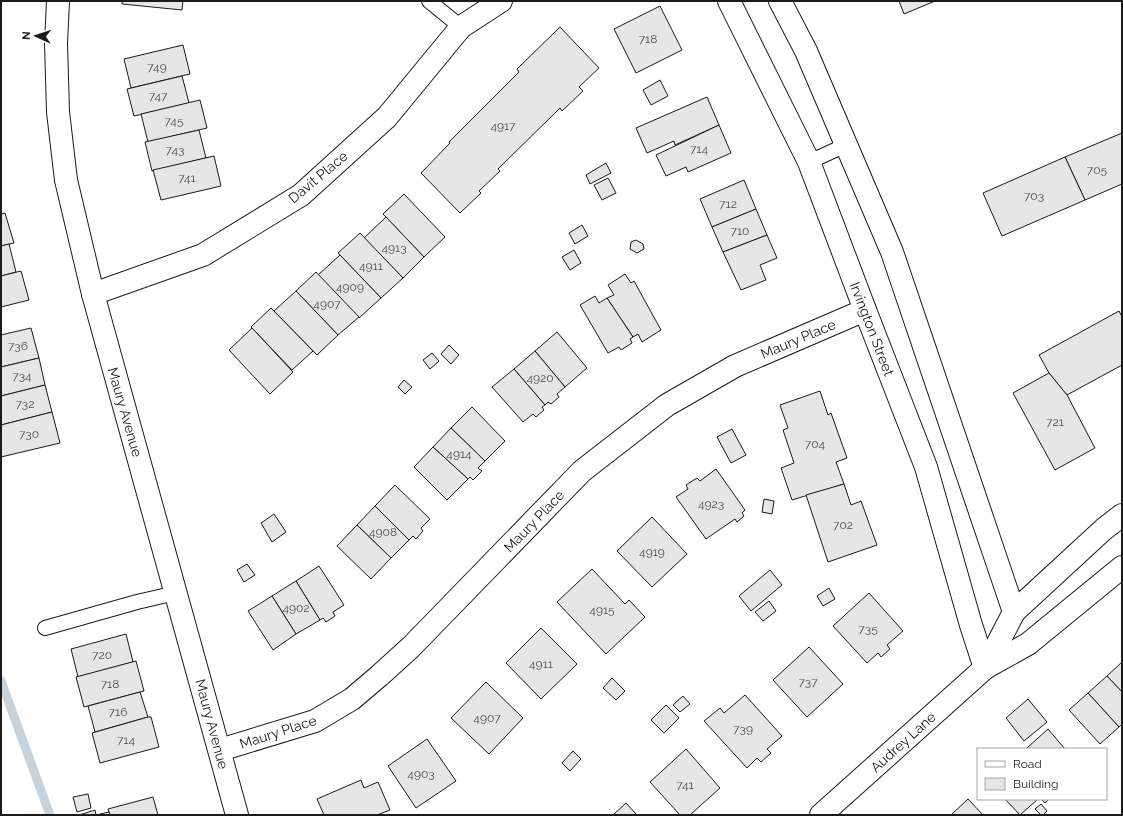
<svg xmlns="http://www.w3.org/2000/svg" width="1123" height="816" font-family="Raleway,sans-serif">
<rect width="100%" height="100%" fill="#fff"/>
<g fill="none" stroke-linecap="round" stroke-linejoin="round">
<path stroke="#c6d2dc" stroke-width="9" d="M 1,681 L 50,815"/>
</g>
<g fill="#e6e6e6" stroke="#1a1a1a">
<path d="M 122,1 L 183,1 L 182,10 L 122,4 Z"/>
<path d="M 899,1 L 935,1 L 904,14 Z"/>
<path d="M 660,6 L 682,50 L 636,73 L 614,29 Z"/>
<path d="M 560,27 L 599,68 L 579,87 L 583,91 L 562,111 L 560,108 L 498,169 L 500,171 L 479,191 L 481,193 L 460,213 L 421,173 L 450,143 L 449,142 L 519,72 L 517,69 Z"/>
<path d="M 183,45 L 190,74 L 131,88 L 124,59 Z"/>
<path d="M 182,76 L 189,103 L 134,116 L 127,89 Z"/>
<path d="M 660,80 L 668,96 L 651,105 L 643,90 Z"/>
<path d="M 707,97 L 719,125 L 675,145 L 674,141 L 647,153 L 636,128 Z"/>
<path d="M 200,100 L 207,128 L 148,142 L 141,114 Z"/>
<path d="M 719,125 L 731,153 L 688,172 L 686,167 L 666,176 L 656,155 Z"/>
<path d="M 199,130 L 206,158 L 152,171 L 145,142 Z"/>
<path d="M 1122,133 L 1122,184 L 1085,200 L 1065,157 Z"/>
<path d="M 214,156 L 221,186 L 161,200 L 153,170 Z"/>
<path d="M 1065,157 L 1085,200 L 1002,236 L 983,193 Z"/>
<path d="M 606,163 L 611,173 L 590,184 L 586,175 Z"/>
<path d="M 608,178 L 616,193 L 602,200 L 594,185 Z"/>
<path d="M 744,180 L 756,209 L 712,227 L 700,199 Z"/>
<path d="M 404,194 L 445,237 L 424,257 L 383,214 Z"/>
<path d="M 756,209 L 767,235 L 723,252 L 712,227 Z"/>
<path d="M 5,213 L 14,243 L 1,246 L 1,214 Z"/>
<path d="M 386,217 L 424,257 L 403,278 L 364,238 Z"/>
<path d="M 582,225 L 588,236 L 575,244 L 569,233 Z"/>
<path d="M 360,233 L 403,278 L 381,298 L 338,253 Z"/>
<path d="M 767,235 L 777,258 L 760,265 L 766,280 L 741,290 L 723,252 Z"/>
<path d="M 636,240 L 643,244 L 644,249 L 637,253 L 630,249 L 631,242 Z"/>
<path d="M 9,244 L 16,272 L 1,276 L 1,246 Z"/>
<path d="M 574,250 L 581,263 L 570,270 L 562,257 Z"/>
<path d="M 340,255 L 381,298 L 359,318 L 318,275 Z"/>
<path d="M 21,271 L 29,300 L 1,307 L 1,276 Z"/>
<path d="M 316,272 L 359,317 L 338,335 L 296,291 Z"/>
<path d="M 625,274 L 631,283 L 634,281 L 661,330 L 642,342 L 638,334 L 633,337 L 607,298 L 614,295 L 608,285 Z"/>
<path d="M 296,291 L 338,335 L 317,355 L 274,311 Z"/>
<path d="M 595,296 L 599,303 L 607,298 L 633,337 L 630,339 L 632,343 L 621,350 L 619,347 L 608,353 L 580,305 Z"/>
<path d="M 271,308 L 313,351 L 292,370 L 251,327 Z"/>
<path d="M 1119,311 L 1122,317 L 1122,365 L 1067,395 L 1049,373 L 1039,355 Z"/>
<path d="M 31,328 L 39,358 L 1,367 L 1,335 Z"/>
<path d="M 252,328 L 293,372 L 270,394 L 229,350 Z"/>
<path d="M 557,332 L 587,368 L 565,387 L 535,351 Z"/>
<path d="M 449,345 L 459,355 L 451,364 L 441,354 Z"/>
<path d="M 535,351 L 565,387 L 557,394 L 559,397 L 551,404 L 548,402 L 545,405 L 514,369 Z"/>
<path d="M 432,353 L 439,361 L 430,369 L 423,360 Z"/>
<path d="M 39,358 L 45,385 L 1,396 L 1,367 Z"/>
<path d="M 514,369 L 545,405 L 542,407 L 544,410 L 536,417 L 533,414 L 523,422 L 492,387 Z"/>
<path d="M 1049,373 L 1067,395 L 1095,448 L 1055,470 L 1013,393 Z"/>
<path d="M 404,380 L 412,387 L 405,394 L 398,387 Z"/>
<path d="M 45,385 L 52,412 L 1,425 L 1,396 Z"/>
<path d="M 820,391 L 828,415 L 831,413 L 847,458 L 836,462 L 844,484 L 792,500 L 781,468 L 794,463 L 783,430 L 788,428 L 780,405 Z"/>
<path d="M 472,407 L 505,441 L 485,461 L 451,428 Z"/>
<path d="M 52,412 L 60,443 L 1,457 L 1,425 Z"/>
<path d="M 451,428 L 485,461 L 478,468 L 482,471 L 473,480 L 470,477 L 468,479 L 433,447 Z"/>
<path d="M 732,429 L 746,455 L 731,463 L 717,437 Z"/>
<path d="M 433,447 L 468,479 L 447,500 L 414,467 Z"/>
<path d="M 716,469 L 745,510 L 742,513 L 744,516 L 737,522 L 735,519 L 706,539 L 676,497 L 688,489 L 686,485 L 697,478 L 700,481 Z"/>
<path d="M 844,484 L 851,505 L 861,501 L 877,545 L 828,562 L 806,495 Z"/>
<path d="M 395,485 L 430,519 L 421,528 L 423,531 L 416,539 L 413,536 L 409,540 L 375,506 Z"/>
<path d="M 764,499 L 774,501 L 772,514 L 762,512 Z"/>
<path d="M 375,506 L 409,540 L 391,558 L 357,525 Z"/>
<path d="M 274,514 L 286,532 L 272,542 L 261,523 Z"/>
<path d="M 652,517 L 687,554 L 652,587 L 617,551 Z"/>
<path d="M 357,525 L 391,558 L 371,579 L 337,546 Z"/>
<path d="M 247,564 L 255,575 L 244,582 L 237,570 Z"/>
<path d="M 319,566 L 344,605 L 333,612 L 335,616 L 326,622 L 323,618 L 320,620 L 296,581 Z"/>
<path d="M 592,569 L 625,604 L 629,600 L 645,617 L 606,654 L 557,602 Z"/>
<path d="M 770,570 L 782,585 L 751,611 L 739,596 Z"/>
<path d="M 296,581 L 320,620 L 296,634 L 272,596 Z"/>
<path d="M 829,588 L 835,599 L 823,606 L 817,596 Z"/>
<path d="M 869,593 L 903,631 L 887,645 L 890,649 L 881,657 L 878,653 L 867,663 L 833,626 Z"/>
<path d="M 272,596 L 296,634 L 273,650 L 248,611 Z"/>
<path d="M 769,601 L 776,611 L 763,621 L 755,612 Z"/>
<path d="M 541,628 L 577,664 L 541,699 L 506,663 Z"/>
<path d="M 126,634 L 133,662 L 78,677 L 71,649 Z"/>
<path d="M 809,647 L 843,684 L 807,717 L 773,680 Z"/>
<path d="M 136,661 L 144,691 L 84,707 L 76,677 Z"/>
<path d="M 1122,662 L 1122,692 L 1107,676 Z"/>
<path d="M 1107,676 L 1122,692 L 1122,724 L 1119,727 L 1088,693 Z"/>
<path d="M 612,678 L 625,691 L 616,700 L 603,688 Z"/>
<path d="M 486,682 L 523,718 L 489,754 L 451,718 Z"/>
<path d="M 140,692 L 148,717 L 95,732 L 88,706 Z"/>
<path d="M 1088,693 L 1119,727 L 1100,744 L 1069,710 Z"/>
<path d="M 745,695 L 782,736 L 767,749 L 771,753 L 761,762 L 757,758 L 747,768 L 704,721 L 720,708 L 724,713 Z"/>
<path d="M 683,696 L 690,704 L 680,712 L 673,705 Z"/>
<path d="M 1028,699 L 1047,722 L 1024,741 L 1006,718 Z"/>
<path d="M 666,705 L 679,718 L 664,733 L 651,720 Z"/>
<path d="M 148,717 L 151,717 L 159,747 L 100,763 L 92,733 Z"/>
<path d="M 1048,729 L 1065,749 L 1029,749 L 1027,748 Z"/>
<path d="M 427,739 L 456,781 L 416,808 L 388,766 Z"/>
<path d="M 686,749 L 720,788 L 690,815 L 680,815 L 650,782 Z"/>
<path d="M 573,751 L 581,759 L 570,771 L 562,763 Z"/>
<path d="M 361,780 L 364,788 L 378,782 L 390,810 L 377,815 L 324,815 L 317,799 Z"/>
<path d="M 88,794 L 91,808 L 77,812 L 73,797 Z"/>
<path d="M 153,797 L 158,815 L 110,815 L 108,809 Z"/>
<path d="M 968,799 L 983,815 L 951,815 Z"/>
<path d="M 1005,799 L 1038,799 L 1020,815 Z"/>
<path d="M 1041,799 L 1049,799 L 1045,803 Z"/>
<path d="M 626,803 L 637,815 L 613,815 Z"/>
<path d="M 1041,804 L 1047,811 L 1043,815 L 1041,815 L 1035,809 Z"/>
<path d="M 95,810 L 96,815 L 109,812 L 110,815 L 79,815 Z"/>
</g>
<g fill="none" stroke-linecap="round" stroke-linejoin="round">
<defs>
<g id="lane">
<path d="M 429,1 L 461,27"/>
<path d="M 809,162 L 846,145"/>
<path d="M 45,628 L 137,602 L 176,593"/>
</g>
<g id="street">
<path d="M 58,1 L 56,43 L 58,112 L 66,180 L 93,294 L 237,815"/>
<path d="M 93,294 L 203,255 L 301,195 L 387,117 L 461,27 L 501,1"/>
<path d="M 220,750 L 315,721 L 352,699 L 379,676 L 411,647 L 582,471 L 667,405 L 735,366 L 865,310"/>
<path d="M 821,815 L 985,668 L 1014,612"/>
</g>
<g id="secondary">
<path d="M 729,1 L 809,162 L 865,310 L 926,467 L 971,625 L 985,668 L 1028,644 L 1122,567"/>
<path d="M 780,1 L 806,51 L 892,252 L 1014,612 L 1104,529 L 1122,515"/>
</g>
</defs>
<use href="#lane" stroke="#1a1a1a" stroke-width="16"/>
<use href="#street" stroke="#1a1a1a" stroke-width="24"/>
<use href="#secondary" stroke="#1a1a1a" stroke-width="24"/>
<use href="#lane" stroke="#fff" stroke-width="14"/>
<use href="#street" stroke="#fff" stroke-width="22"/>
<use href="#secondary" stroke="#fff" stroke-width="22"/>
</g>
<g text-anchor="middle" stroke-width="3" stroke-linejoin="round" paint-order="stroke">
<g font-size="12" fill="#4d4d4d">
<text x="648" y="43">718</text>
<text x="157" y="71">749</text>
<text x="158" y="100">747</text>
<text x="174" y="125">745</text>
<text x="503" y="130">4917</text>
<text x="699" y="153">714</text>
<text x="175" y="154">743</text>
<text x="1097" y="174">705</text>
<text x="187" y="182">741</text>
<text x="1034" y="200">703</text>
<text x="728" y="208">712</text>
<text x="740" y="235">710</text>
<text x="394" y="252">4913</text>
<text x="371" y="270">4911</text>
<text x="350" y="291">4909</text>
<text x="327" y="308">4907</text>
<text x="18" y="350">736</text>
<text x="22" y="380">734</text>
<text x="540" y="382">4920</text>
<text x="25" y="408">732</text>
<text x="1055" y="426">721</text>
<text x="29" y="438">730</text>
<text x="815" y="448">704</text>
<text x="459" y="458">4914</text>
<text x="711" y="508">4923</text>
<text x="843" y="529">702</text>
<text x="383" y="536">4908</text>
<text x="652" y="556">4919</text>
<text x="296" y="612">4902</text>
<text x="602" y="614">4915</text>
<text x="868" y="633">735</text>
<text x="102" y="659">720</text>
<text x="541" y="668">4911</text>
<text x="808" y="686">737</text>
<text x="110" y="688">718</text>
<text x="118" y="716">716</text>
<text x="487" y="722">4907</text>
<text x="743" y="733">739</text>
<text x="126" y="744">714</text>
<text x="421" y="778">4903</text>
<text x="685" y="789">741</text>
</g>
<g font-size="14" fill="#1a1a1a" stroke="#fff">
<text transform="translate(318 177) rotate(-40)" y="5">Davit Place</text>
<text transform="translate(872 329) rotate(69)" y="5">Irvington Street</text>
<text transform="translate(798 339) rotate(-23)" y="5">Maury Place</text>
<text transform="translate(125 412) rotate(74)" y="5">Maury Avenue</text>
<text transform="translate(534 521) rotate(-46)" y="5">Maury Place</text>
<text transform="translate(212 724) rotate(75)" y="5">Maury Avenue</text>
<text transform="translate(278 732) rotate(-18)" y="5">Maury Place</text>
<text transform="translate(903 742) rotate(-42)" y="5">Audrey Lane</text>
</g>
</g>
<rect width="1123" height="816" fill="none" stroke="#1a1a1a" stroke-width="4"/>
<rect x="977" y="748" width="130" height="52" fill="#ffffff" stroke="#a3a3a3"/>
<rect x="985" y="761" width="20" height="6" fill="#ffffff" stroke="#a3a3a3"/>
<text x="1013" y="768" font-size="12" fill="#1a1a1a">Road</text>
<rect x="985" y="778" width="20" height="12" fill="#e6e6e6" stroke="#a3a3a3"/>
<text x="1013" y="788" font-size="12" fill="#1a1a1a">Building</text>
<g transform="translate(36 36) rotate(273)" stroke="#ffffff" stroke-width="3" paint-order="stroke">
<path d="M0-3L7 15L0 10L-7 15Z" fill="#1a1a1a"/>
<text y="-6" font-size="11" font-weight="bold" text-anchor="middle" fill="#1a1a1a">N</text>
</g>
</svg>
